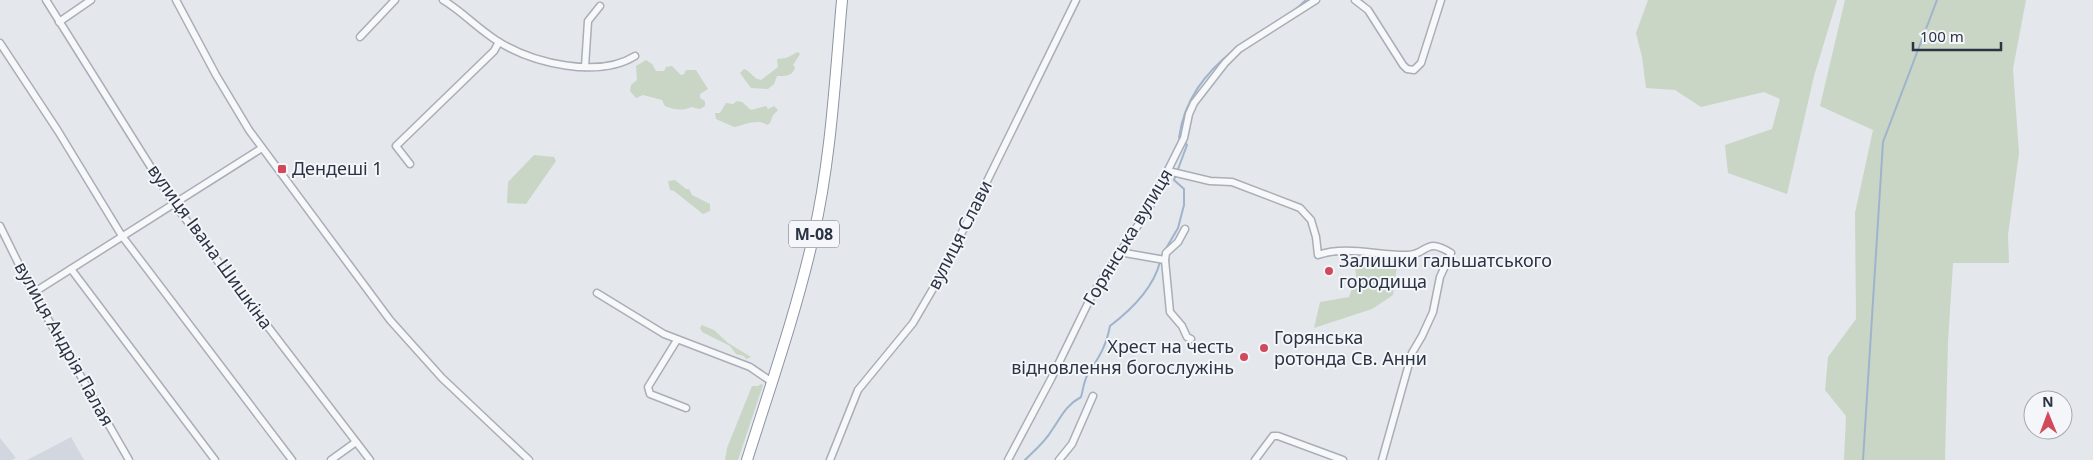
<svg xmlns="http://www.w3.org/2000/svg" width="2093" height="460" font-family="'Noto Sans',sans-serif">
<rect width="100%" height="100%" fill="#e4e7ec"/>
<g fill="#d2d6de">
<path d="M 71,437 L 84,460 L 27,460 L 60,443 Z"/>
<path d="M 0,438 L 16,458 L 12,460 L 0,460 Z"/>
</g>
<g fill="#c9d6c5">
<path d="M 1648,0 L 1837,0 L 1814,76 L 1787,194 L 1728,173 L 1725,145 L 1772,129 L 1780,99 L 1764,92 L 1701,107 L 1675,90 L 1646,88 L 1642,57 L 1636,33 Z"/>
<path d="M 1845,0 L 2026,0 L 2013,69 L 2019,153 L 2008,235 L 2009,263 L 1953,263 L 1948,342 L 1945,460 L 1844,460 L 1846,416 L 1825,390 L 1828,357 L 1856,319 L 1855,213 L 1873,130 L 1820,106 Z"/>
<path d="M 798,52 L 800,54 L 793,65 L 795,68 C 792,77 784,76 777,76 L 774,84 L 768,89 L 751,88 L 740,73 L 744,69 C 751,71 753,79 761,80 L 778,67 L 777,59 L 786,58 Z"/>
<path d="M 646,60 L 652,64 L 656,71 L 664,71 L 666,67 L 672,66 L 681,75 L 684,74 L 686,70 L 696,70 L 708,89 L 700,94 L 700,98 L 705,101 L 705,106 L 700,109 L 691,107 C 683,111 674,110 665,106 L 662,100 L 643,95 L 636,98 L 630,91 L 631,85 L 637,80 L 636,66 Z"/>
<path d="M 737,101 L 742,102 L 751,110 L 766,106 L 768,109 L 774,106 L 778,110 L 773,115 L 770,123 L 767,125 C 757,118 745,125 734,127 L 716,119 L 715,113 L 720,113 L 726,103 L 733,104 Z"/>
<path d="M 534,155 L 554,157 L 556,161 L 526,204 L 507,203 L 508,182 Z"/>
<path d="M 675,180 L 686,189 L 689,189 L 692,195 L 710,204 L 710,211 L 703,214 L 674,191 L 670,190 L 668,181 Z"/>
<path d="M 1365,258 L 1398,259 L 1393,295 L 1372,309 L 1314,328 L 1320,302 L 1349,297 L 1356,277 L 1355,262 Z"/>
<path d="M 702,325 L 714,330 L 728,343 L 751,357 L 746,359 L 744,356 L 736,354 L 730,346 L 702,332 L 700,328 Z"/>
<path d="M 761,384 L 763,385 L 738,460 L 725,460 L 727,448 L 752,386 L 758,386 Z"/>
</g>
<g fill="none" stroke-linecap="round" stroke-linejoin="round">
<g stroke="#9fb4cc" stroke-width="2">
<path d="M 1295,10 L 1306,0"/>
<path d="M 1240,45 L 1263,30"/>
<path d="M 1181,139 L 1179,138 C 1184,100 1205,73 1234,50"/>
<path d="M 1161,257 L 1178,228 L 1184,205 L 1184,189 L 1174,180 L 1187,145 L 1185,143"/>
<path d="M 1025,460 C 1034,451 1045,442 1052,430 C 1061,417 1066,405 1081,397 C 1083,390 1084,380 1088,374 C 1099,357 1106,347 1110,326 C 1131,310 1153,289 1160,262"/>
<path d="M 1863,460 L 1883,142 L 1937,0"/>
</g>
<defs>
<g id="minor">
<path d="M 46,0 L 174,204 L 370,460"/>
<path d="M 176,0 L 216,75 L 249,130 L 390,320 L 442,378 L 529,460"/>
<path d="M 443,0 C 463,12 479,30 499,42 C 533,63 598,79 635,56"/>
<path d="M 1355,0 L 1368,10 L 1403,65 L 1407,69 L 1414,70 L 1421,63 L 1441,0"/>
<path d="M 59,22 L 91,0"/>
<path d="M 360,37 L 395,0"/>
<path d="M 0,43 L 58,131 L 122,236 L 292,460"/>
<path d="M 585,67 L 588,21 L 600,6"/>
<path d="M 410,164 L 396,146 L 494,51 L 499,42"/>
<path d="M 1168,171 L 1210,181 L 1232,182 L 1300,208 L 1311,220 L 1316,237 L 1318,255 C 1347,245 1379,256 1408,255 C 1427,255 1425,236 1451,253 L 1440,277 L 1433,312 L 1422,336 L 1412,353 L 1382,460"/>
<path d="M 0,226 L 33,293 L 129,460"/>
<path d="M 1185,229 L 1178,242 L 1166,253 L 1165,260 L 1170,312 L 1182,326 L 1187,337 L 1191,339"/>
<path d="M 1119,252 L 1165,260"/>
<path d="M 71,269 L 215,460"/>
<path d="M 33,293 L 262,148"/>
<path d="M 597,293 L 664,334 L 750,367 L 772,382"/>
<path d="M 677,340 L 648,387 L 650,394 L 686,408"/>
<path d="M 331,460 L 356,442"/>
<path d="M 830,460 L 858,390 L 913,323 L 941,275 L 1076,0"/>
<path d="M 1008,460 L 1051,379 L 1092,295 L 1148,210 L 1184,138 L 1189,114 L 1194,103 L 1225,63 L 1239,49 L 1316,0"/>
<path d="M 1059,460 L 1072,444 L 1093,396"/>
<path d="M 1255,460 L 1273,436 L 1278,436 L 1343,460"/>
</g>
<path id="highway" d="M 747,460 C 770,387 796,313 813,238 C 831,160 835,79 842,0"/>
</defs>
<use href="#minor" stroke="#a9aeb7" stroke-width="9"/>
<use href="#highway" stroke="#8b94a3" stroke-width="12"/>
<use href="#minor" stroke="#f7f8fa" stroke-width="6"/>
<use href="#highway" stroke="#fff" stroke-width="10"/>
</g>
<g fill="#d1495b" stroke="#f4f6f9" stroke-width="2">
<rect x="277" y="164" width="10" height="10" rx="2.5"/>
<circle cx="1329" cy="271" r="5"/>
<circle cx="1264" cy="348" r="5"/>
<circle cx="1244" cy="357" r="5"/>
</g>
<g text-anchor="middle" stroke-width="4" stroke-linejoin="round" paint-order="stroke">
<rect fill="#f4f6f9" stroke="#676e7b" stroke-width="1" x="789" y="220.5" width="50" height="27" rx="4"/>
<g font-size="16" font-weight="bold" fill="#2b3445">
<text x="814" y="240">М-08</text>
</g>
<g font-size="18" fill="#2b3445" stroke="#f4f6f9" text-anchor="start">
<text x="292" y="175">Дендеші 1</text>
<text x="1339" y="267">Залишки гальшатського<tspan x="1339" dy="21">городища</tspan></text>
<text x="1274" y="344">Горянська<tspan x="1274" dy="21">ротонда Св. Анни</tspan></text>
<text x="1234" y="353" text-anchor="end">Хрест на честь<tspan x="1234" dy="21">відновлення богослужінь</tspan></text>
</g>
<g font-size="18" fill="#2b3445" stroke="#f4f6f9">
<text transform="translate(960 235) rotate(-63)" y="6">вулиця Слави</text>
<text transform="translate(1128 237) rotate(-59)" y="6">Горянська вулиця</text>
<text transform="translate(210 247) rotate(54)" y="6">вулиця Івана Шишкіна</text>
<text transform="translate(64 344) rotate(61)" y="6">вулиця Андрія Палая</text>
</g>
</g>
<g transform="translate(2048 415) rotate(359)"><circle r="24" fill="#f4f6f9" stroke="#a4a8b1"/>
<path d="M0-4L9 19L0 12L-9 19Z" fill="#d1495b"/>
<text y="-8" font-size="14" font-weight="bold" text-anchor="middle" fill="#2b3445">N</text>
</g>
<path d="M1913 42v8h88v-8" fill="none" stroke="#2b3445" stroke-width="2.5"/>
<text x="1920" y="42" font-size="15" fill="#2b3445" stroke="#f4f6f9" stroke-width="4" paint-order="stroke">100 m</text>
</svg>
